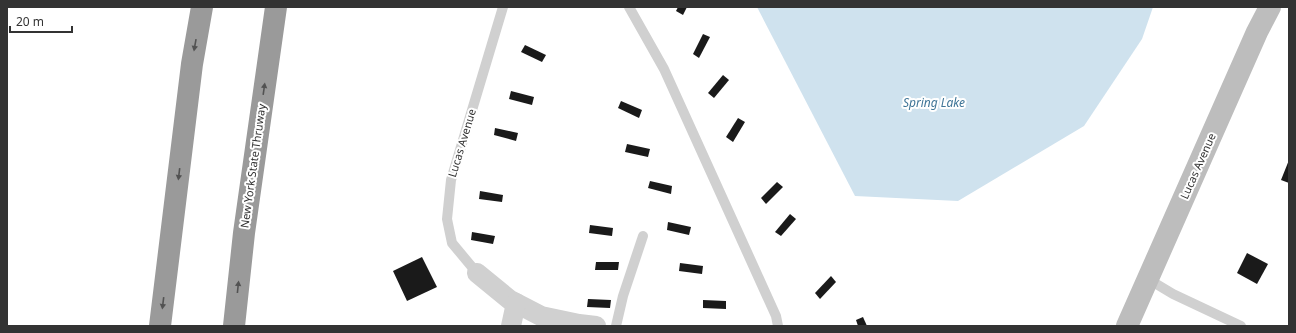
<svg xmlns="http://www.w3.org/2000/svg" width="1296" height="333" font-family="'Noto Sans',sans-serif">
<rect width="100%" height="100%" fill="#fff"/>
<path fill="#cfe2ee" d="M 757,7 L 1153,7 L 1142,39 L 1084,126 L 958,201 L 855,196 Z"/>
<g fill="#1a1a1a">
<path d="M 678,7 L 687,7 L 683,15 L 676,11 Z"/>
<path d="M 703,34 L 710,37 L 699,58 L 693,54 Z"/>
<path d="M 525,45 L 546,55 L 542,62 L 521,52 Z"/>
<path d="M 723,75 L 729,80 L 714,98 L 708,93 Z"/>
<path d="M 511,91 L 534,97 L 532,105 L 509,99 Z"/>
<path d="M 621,101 L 642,110 L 639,118 L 618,108 Z"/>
<path d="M 738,118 L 745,122 L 733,142 L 726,137 Z"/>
<path d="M 495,128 L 518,133 L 516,141 L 494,135 Z"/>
<path d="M 627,144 L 650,149 L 648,157 L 625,152 Z"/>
<path d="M 1289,160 L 1289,183 L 1281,180 Z"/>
<path d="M 650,181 L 672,186 L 671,194 L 648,188 Z"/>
<path d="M 777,182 L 783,187 L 766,204 L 761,198 Z"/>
<path d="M 480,191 L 503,195 L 502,202 L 479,199 Z"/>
<path d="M 790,214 L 796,219 L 781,236 L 775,232 Z"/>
<path d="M 668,222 L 691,227 L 689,235 L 667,230 Z"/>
<path d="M 590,225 L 613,228 L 612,236 L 589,233 Z"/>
<path d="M 472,232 L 495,236 L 493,244 L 471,240 Z"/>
<path d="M 1247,253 L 1268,264 L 1257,284 L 1237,273 Z"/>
<path d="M 422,257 L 437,287 L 407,301 L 393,271 Z"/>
<path d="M 596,262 L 619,262 L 618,270 L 595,270 Z"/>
<path d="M 680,263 L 703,266 L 702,274 L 679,271 Z"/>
<path d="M 831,276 L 836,282 L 820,299 L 815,293 Z"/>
<path d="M 588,299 L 611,300 L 610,308 L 587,307 Z"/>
<path d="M 703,300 L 726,301 L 726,309 L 703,308 Z"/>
<path d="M 863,317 L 867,326 L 858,326 L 856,320 Z"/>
</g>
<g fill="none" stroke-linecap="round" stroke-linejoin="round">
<g stroke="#d0d0d0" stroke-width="10">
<path d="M 629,7 L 664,69 L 776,316 L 778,326"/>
<path d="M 477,273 L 452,243 L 447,219 L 451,180 L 503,7"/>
<path d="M 1148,279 L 1173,294 L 1241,326"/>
<path d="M 616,326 L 623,296 L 643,236"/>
</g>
<g stroke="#d0d0d0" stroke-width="20">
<path d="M 477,273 L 510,300 L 541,316 L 579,324 L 596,326"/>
<path d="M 511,326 L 516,303"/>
</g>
<path stroke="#bdbdbd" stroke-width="22" d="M 1127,326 L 1257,32 L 1270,7"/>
<g stroke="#9a9a9a" stroke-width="22">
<path d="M 160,326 L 192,64 L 202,7"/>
<path d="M 234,326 L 244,233 L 276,7"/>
</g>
</g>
<defs><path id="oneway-solid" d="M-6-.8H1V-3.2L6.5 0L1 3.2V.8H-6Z"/></defs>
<g fill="#525252">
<use href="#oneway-solid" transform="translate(195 45) rotate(100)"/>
<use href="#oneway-solid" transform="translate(264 89) rotate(-82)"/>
<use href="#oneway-solid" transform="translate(179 174) rotate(97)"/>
<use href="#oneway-solid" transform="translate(238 287) rotate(-84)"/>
<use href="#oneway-solid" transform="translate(163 303) rotate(97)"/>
</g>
<g text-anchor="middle" stroke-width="4" stroke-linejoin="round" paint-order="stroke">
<g font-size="11" fill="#333" stroke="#fff">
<text transform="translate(462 143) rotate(-73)" y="4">Lucas Avenue</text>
<text transform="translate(253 166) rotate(-82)" y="4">New York State Thruway</text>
<text transform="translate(1198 166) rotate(-66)" y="4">Lucas Avenue</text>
</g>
<g font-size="12" font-style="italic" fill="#3f7597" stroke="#fff">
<text x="934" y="107">Spring Lake</text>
</g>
</g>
<rect width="1296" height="333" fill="none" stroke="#333333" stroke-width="16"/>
<path d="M10 26v6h62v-6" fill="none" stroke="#333333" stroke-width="2"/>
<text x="16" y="26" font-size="12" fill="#333333" stroke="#ffffff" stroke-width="3" paint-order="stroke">20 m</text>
</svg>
